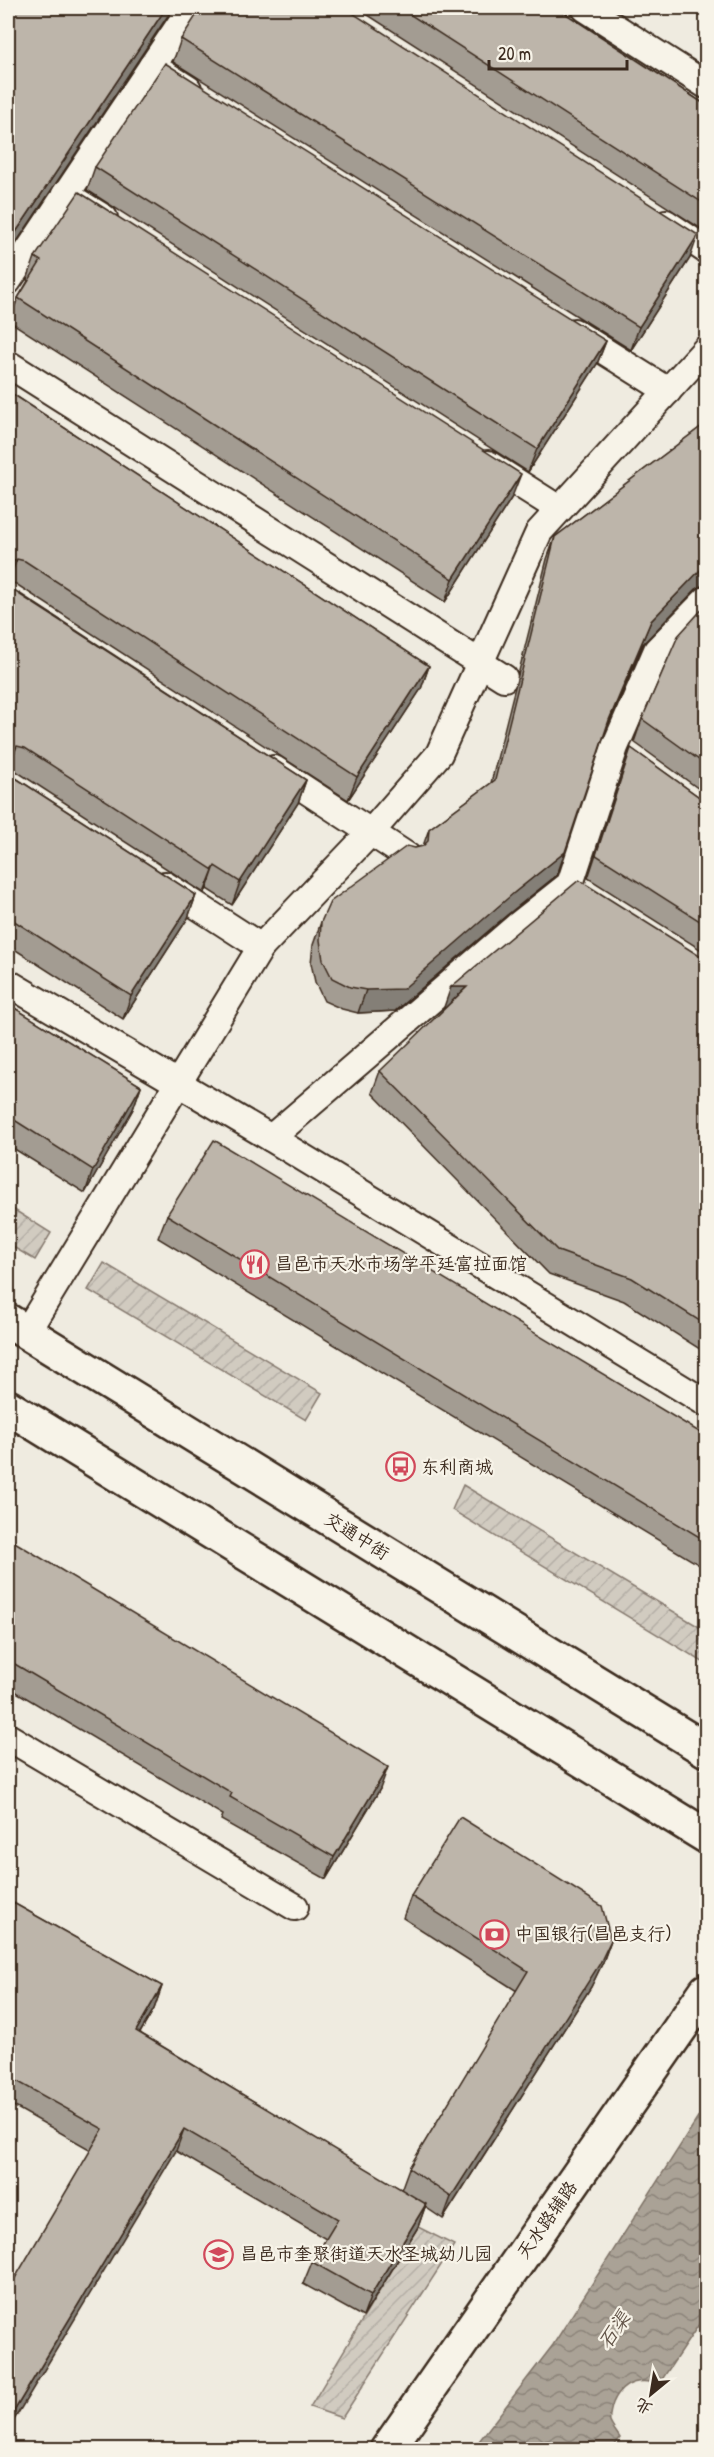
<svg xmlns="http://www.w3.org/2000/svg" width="714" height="2457" font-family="'Patrick Hand','LXGW WenKai TC',sans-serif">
<defs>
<pattern id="garden-furrows" width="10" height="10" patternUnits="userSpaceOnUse" patternTransform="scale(1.5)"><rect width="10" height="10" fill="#d1cbc0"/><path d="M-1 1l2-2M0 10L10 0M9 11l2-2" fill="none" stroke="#b4aea5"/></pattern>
<pattern id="water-waves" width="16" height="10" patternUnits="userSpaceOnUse" patternTransform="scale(1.5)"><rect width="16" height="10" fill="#aaa296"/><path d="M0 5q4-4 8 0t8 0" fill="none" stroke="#8c847a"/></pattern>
</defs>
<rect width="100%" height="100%" fill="#efebe0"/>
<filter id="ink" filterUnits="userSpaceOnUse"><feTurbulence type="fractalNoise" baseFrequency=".0167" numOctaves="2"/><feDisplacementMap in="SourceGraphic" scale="12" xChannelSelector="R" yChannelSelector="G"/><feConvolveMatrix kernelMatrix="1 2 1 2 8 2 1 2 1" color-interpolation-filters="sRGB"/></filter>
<g filter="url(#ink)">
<g fill="url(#garden-furrows)" stroke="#867a6f" stroke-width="1.5">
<path d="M 8,1206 L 51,1233 L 35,1260 L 8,1244 Z"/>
<path d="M 104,1263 L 322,1393 L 306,1420 L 88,1290 Z"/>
<path d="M 463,1485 L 706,1631 L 706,1664 L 452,1510 Z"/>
<path d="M 418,2227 L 454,2245 L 342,2418 L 310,2407 Z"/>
</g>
<path fill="url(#water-waves)" stroke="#7e7266" stroke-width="1.5" d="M 706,2105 L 706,2314 L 659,2384 C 638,2378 622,2382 613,2403 C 611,2409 609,2416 610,2422 C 612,2427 617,2433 620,2438 L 612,2449 L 473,2449 L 553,2345 Z"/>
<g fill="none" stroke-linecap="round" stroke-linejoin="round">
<defs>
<g id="service">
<path d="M 585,8 L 706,85"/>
<path d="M 152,66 L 188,89"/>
<path d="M 65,194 L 104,218"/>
<path d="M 666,223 L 706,250"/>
<path d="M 8,281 L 191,8"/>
<path d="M 574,332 L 668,391"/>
<path d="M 8,364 L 504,678"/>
<path d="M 488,464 L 559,509"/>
<path d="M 274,769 L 407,856"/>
<path d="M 165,885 L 261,947"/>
<path d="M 8,983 L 271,1138 L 706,1403"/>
<path d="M 271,1138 L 517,926 L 570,884 L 615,747 L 657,650 L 706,600"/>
<path d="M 26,1333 L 261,947 L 371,832 L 439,754 L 539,532 L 706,349"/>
<path d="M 8,1737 L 295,1907"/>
</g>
<path id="tertiary" d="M 387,2450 L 706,1991"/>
<g id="primary">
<path d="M 8,1321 L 706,1750"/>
<path d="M 8,1407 L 706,1836"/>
</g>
</defs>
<use href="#service" stroke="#3b2a1e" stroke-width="30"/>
<use href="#tertiary" stroke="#3b2a1e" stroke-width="38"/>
<use href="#primary" stroke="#3b2a1e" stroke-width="38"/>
<use href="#service" stroke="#f7f3e8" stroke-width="26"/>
<use href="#tertiary" stroke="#f7f3e8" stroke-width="33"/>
<use href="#primary" stroke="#f7f3e8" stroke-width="33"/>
</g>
<g fill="#a39c92" stroke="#3b2a1e" stroke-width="1.5">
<path d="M 357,8 L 557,8 L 706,105 L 706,232 Z"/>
<path d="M 181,39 L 690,258 L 631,350 L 173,62 Z"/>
<path d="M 95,167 L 606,341 L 597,364 L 528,472 L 87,190 Z"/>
<path d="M 35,257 L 512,497 L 445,602 L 9,321 L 18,298 L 28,281 L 27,280 Z"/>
<path d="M 8,391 L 429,666 L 421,689 L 348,800 L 16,584 L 8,582 Z"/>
<path d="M 706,423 L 706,586 L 703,585 L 696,589 L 643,644 L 604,735 L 557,875 L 507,915 L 395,1011 L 358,1013 L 342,1009 L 324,1001 L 315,982 L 311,963 L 313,945 L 321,922 L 415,848 L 423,846 L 429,829 L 491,783 L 547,559 L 555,537 Z"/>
<path d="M 8,586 L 306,780 L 298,803 L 232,905 L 207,889 L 204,893 L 16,771 L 8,769 Z"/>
<path d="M 706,605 L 706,794 L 634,742 L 642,719 Z"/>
<path d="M 631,748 L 706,802 L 706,953 L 588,878 Z"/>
<path d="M 8,773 L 196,895 L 188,918 L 123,1019 L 8,945 Z"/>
<path d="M 706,960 L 706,1353 L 624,1301 L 549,1274 L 372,1093 L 380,1071 Z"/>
<path d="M 8,1004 L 141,1086 L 133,1109 L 85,1193 L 8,1145 Z"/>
<path d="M 167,1215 L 706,1436 L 706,1569 L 158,1238 Z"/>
<path d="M 8,1538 L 380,1789 L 326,1879 L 221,1820 L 223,1815 L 8,1687 Z"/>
<path d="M 411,1896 L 611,1940 L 603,1962 L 591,1987 L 443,2219 L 425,2207 L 418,2227 L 363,2317 L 303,2284 L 312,2262 L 326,2239 L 176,2151 L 91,2150 L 8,2103 L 8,1900 L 162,1986 L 154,2009 L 140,2033 L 401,2190 L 409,2168 L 517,1991 L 403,1918 Z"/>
</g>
<g fill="#847f77" stroke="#3b2a1e" stroke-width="1.5">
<path d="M 166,8 L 173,8 L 8,255 L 8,248 L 10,241 Z"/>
<path d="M 698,235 L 690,258 L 631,350 L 639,327 Z"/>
<path d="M 606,341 L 597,364 L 528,472 L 537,449 Z"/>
<path d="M 521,474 L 512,497 L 445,602 L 453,579 Z"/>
<path d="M 17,559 L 8,582 L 8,564 Z"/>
<path d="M 706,565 L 706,575 L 703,585 L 696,589 L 643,644 L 601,742 L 609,720 L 651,621 L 704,566 Z"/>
<path d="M 429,666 L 421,689 L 348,800 L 357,777 Z"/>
<path d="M 17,746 L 8,769 L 8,751 Z"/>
<path d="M 306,780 L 298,803 L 232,905 L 240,882 Z"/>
<path d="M 565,852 L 557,875 L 507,915 L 395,1011 L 358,1013 L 366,990 L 515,892 Z"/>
<path d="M 215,866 L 207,889 L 204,893 L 213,870 Z"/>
<path d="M 196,895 L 188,918 L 123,1019 L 131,996 Z"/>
<path d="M 451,987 L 467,987 L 443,1010 Z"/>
<path d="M 141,1086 L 133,1109 L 85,1193 L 93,1170 Z"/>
<path d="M 388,1767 L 380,1789 L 326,1879 L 334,1857 Z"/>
<path d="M 611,1940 L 603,1962 L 591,1987 L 443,2219 L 451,2197 Z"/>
<path d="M 162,1986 L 154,2009 L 128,2053 L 136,2031 Z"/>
<path d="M 15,2080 L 8,2101 L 13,2084 Z"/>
<path d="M 184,2129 L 176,2151 L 8,2430 L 8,2421 Z"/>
<path d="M 426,2204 L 418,2227 L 363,2317 L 371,2295 Z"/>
</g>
<g fill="#bdb5aa" stroke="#3b2a1e" stroke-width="1.5">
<path d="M 8,8 L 166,8 L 10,241 L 8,239 Z"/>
<path d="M 201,8 L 345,8 L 698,235 L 639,327 L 181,39 Z"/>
<path d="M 400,8 L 557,8 L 706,105 L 706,205 Z"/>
<path d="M 165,63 L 606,341 L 537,449 L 95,167 Z"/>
<path d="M 79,192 L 521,474 L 453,579 L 18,298 L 41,261 L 35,257 Z"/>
<path d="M 8,391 L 429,666 L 357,777 L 25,561 L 17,559 L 8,564 Z"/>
<path d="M 706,423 L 706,565 L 704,566 L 651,621 L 609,720 L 565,852 L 515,892 L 403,989 L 366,990 L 350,987 L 332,978 L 323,960 L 320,940 L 321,922 L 330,902 L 407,846 L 415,848 L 423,846 L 428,841 L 429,829 L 495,780 L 555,537 Z"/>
<path d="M 8,587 L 306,780 L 240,882 L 215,866 L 213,870 L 25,748 L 17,746 L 8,751 L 8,586 Z"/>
<path d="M 706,605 L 706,765 L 642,719 L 678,636 Z"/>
<path d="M 631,748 L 706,802 L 706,925 L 596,855 Z"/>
<path d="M 8,773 L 196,895 L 131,996 L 8,917 Z"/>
<path d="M 579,880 L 706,960 L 706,1325 L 632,1278 L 558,1251 L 380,1071 L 467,987 L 451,987 Z"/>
<path d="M 8,1004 L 141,1086 L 93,1170 L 8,1116 Z"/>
<path d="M 214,1140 L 706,1436 L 706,1541 L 167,1215 Z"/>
<path d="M 8,1538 L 388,1767 L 334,1857 L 230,1797 L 232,1793 L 8,1660 Z"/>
<path d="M 460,1817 L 602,1906 L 611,1940 L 599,1965 L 451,2197 L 409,2168 L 528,1971 L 411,1896 Z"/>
<path d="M 8,1900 L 162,1986 L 136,2031 L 426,2204 L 371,2295 L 312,2262 L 338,2219 L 184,2129 L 8,2421 L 8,2290 L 103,2129 L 15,2080 L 13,2084 L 8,2081 Z"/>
</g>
</g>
<defs>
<symbol id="restaurant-ring" viewBox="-11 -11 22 22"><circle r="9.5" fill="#f7f3e8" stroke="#d1495b" stroke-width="1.5"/><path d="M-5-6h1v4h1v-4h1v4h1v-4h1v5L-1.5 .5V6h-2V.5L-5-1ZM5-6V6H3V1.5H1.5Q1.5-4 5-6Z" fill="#d1495b"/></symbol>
<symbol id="bus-ring" viewBox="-11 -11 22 22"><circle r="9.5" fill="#f7f3e8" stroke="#d1495b" stroke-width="1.5"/><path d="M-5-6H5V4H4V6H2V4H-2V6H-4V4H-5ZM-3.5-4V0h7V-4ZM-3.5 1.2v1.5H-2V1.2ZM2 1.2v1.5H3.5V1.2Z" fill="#d1495b"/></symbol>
<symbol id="bank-ring" viewBox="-11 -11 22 22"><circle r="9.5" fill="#f7f3e8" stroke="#d1495b" stroke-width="1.5"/><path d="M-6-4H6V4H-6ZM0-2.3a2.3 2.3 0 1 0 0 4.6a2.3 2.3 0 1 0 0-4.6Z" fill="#d1495b"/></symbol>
<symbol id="school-ring" viewBox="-11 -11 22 22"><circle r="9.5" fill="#f7f3e8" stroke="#d1495b" stroke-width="1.5"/><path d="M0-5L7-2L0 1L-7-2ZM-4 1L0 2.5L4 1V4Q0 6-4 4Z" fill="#d1495b"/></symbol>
</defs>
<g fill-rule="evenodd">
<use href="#restaurant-ring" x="238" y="1248" width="33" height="33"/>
<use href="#bus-ring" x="384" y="1450" width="33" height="33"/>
<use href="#bank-ring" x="478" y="1918" width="33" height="33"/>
<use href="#school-ring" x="202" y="2238" width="33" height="33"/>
</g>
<g text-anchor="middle" stroke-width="4.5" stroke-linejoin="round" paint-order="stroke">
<g font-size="18" fill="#3b2a1e" stroke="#f7f3e8" text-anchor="start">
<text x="275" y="1270">昌邑市天水市场学平廷富拉面馆</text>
<text x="421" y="1473">东利商城</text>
<text x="515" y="1940">中国银行(昌邑支行)</text>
<text x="240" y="2260">昌邑市奎聚街道天水圣城幼儿园</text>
</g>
<g font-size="18" fill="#3b2a1e" stroke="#f7f3e8">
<text transform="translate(357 1536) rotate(32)" y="6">交通中街</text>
<text transform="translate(547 2220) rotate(-55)" y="6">天水路辅路</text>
</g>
<g font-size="20" font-style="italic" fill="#625448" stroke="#f7f3e8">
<text transform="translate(614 2330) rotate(-55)" y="7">石渠</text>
</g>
</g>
<rect width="714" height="2457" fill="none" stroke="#f7f3e8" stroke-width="30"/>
<rect x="15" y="15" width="684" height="2427" fill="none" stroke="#3b2a1e" stroke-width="2" filter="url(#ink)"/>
<g transform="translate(651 2394) rotate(210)" stroke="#f7f3e8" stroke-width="4.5" paint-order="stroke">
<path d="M0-4.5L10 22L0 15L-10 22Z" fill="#3b2a1e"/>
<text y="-9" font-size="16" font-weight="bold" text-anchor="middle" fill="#3b2a1e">北</text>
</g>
<path d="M489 60v9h138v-9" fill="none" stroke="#3b2a1e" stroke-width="3"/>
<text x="498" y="60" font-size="18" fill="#3b2a1e" stroke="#f7f3e8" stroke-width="4.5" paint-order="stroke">20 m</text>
</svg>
